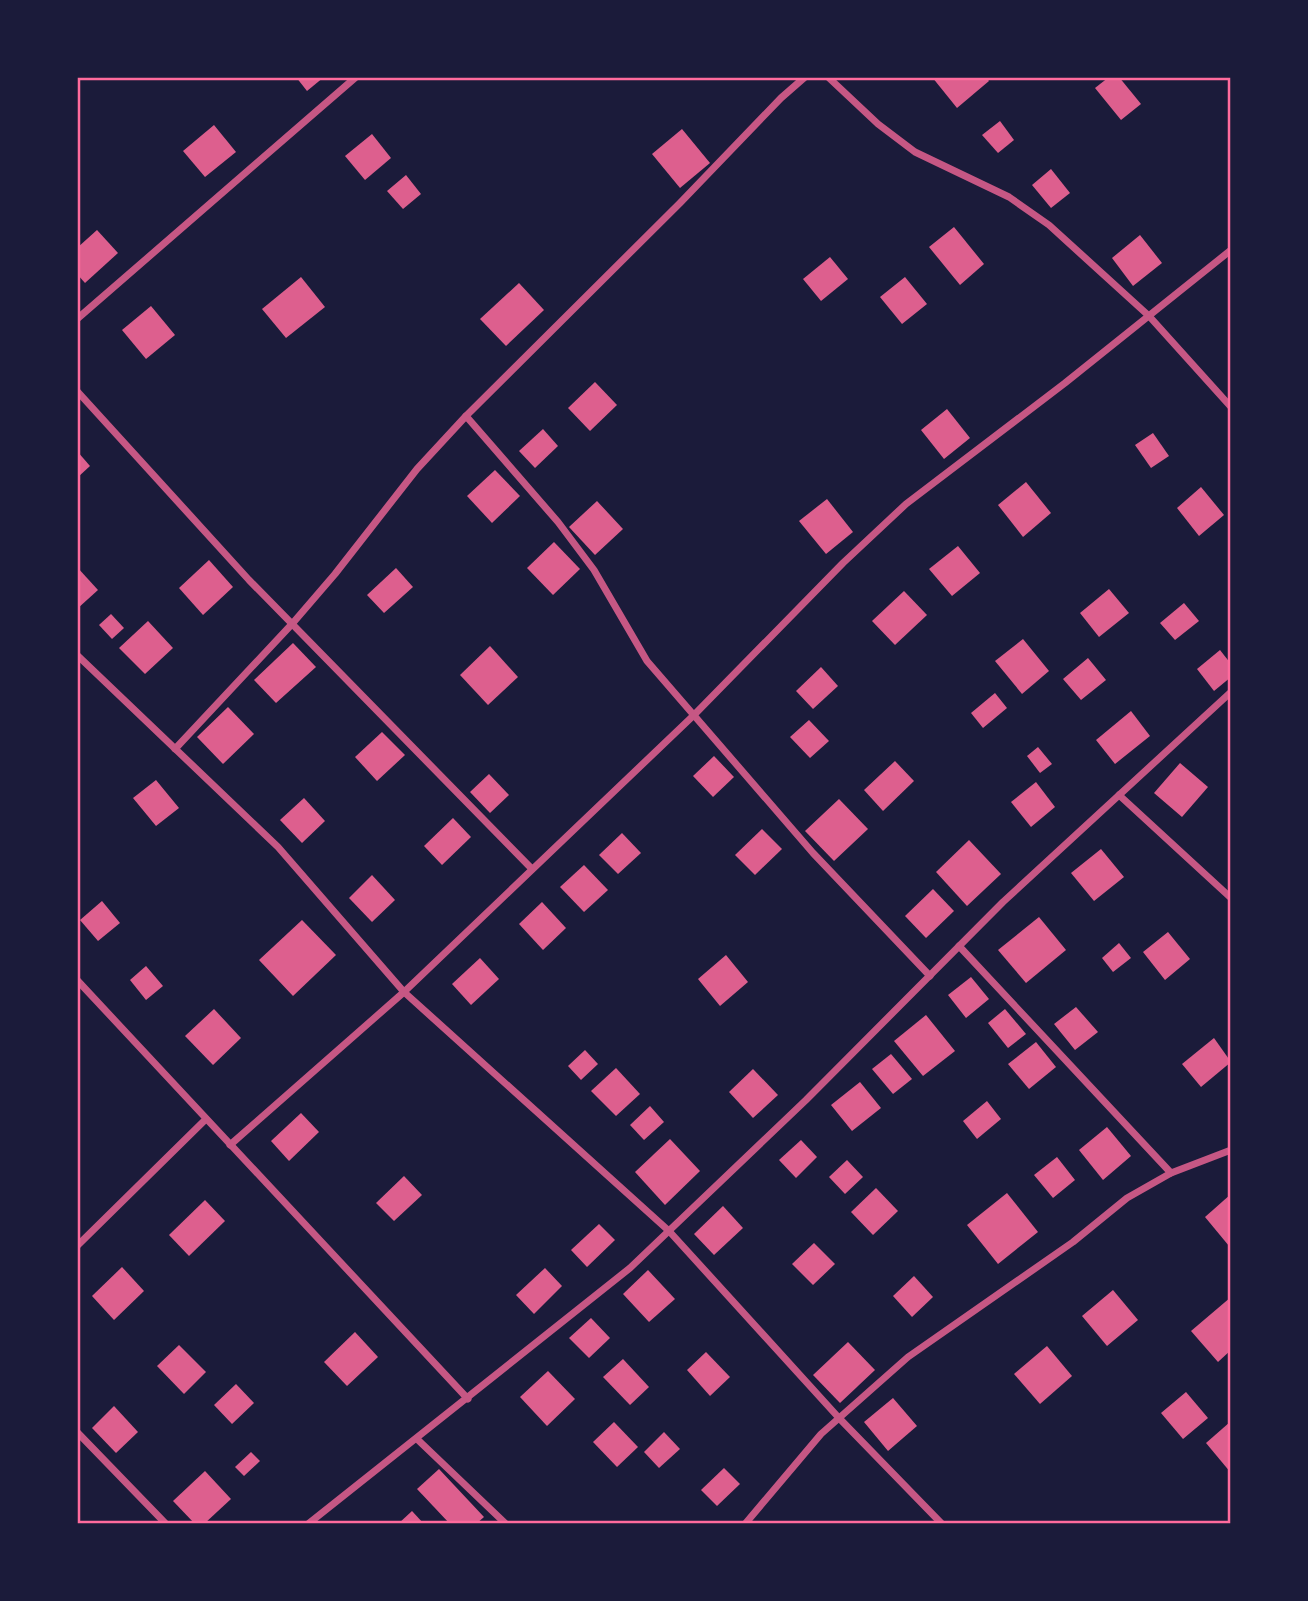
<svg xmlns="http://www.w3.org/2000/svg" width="1308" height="1601" font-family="Barlow,sans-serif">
<rect width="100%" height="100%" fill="#1b1b3a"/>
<g fill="#dd5f8e">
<path d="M 296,77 L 324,77 L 307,91 Z"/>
<path d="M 932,77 L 986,77 L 989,81 L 957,108 Z"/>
<path d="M 1109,77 L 1119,77 L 1141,104 L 1121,120 L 1095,88 Z"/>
<path d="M 1000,121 L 1014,140 L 998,153 L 982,135 Z"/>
<path d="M 214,125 L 236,152 L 205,177 L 183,151 Z"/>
<path d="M 682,129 L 710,163 L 680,188 L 652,154 Z"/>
<path d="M 372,134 L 391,158 L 365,180 L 345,156 Z"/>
<path d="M 1051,169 L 1070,193 L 1051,208 L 1032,185 Z"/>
<path d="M 406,175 L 421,194 L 403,209 L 387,191 Z"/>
<path d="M 954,227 L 984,264 L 960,285 L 929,247 Z"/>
<path d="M 97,230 L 118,253 L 85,283 L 77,274 L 77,248 Z"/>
<path d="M 1140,235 L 1162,263 L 1133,286 L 1112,258 Z"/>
<path d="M 830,257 L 848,279 L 821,301 L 803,279 Z"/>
<path d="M 301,277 L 325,307 L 286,338 L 262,309 Z"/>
<path d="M 905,277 L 927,304 L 902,324 L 880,297 Z"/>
<path d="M 519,283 L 544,310 L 506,346 L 480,319 Z"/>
<path d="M 151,306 L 175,335 L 146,359 L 122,330 Z"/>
<path d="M 595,382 L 617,405 L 590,431 L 568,408 Z"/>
<path d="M 947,409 L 970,438 L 944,459 L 921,430 Z"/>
<path d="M 543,429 L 558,446 L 535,468 L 519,451 Z"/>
<path d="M 1153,433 L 1169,456 L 1151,468 L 1135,445 Z"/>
<path d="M 77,451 L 90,466 L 77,478 Z"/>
<path d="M 495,470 L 520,496 L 492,523 L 467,496 Z"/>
<path d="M 1026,482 L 1051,513 L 1023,537 L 998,505 Z"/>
<path d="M 1201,487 L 1224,515 L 1199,536 L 1177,508 Z"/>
<path d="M 827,499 L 853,532 L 826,554 L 799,521 Z"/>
<path d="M 597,501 L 623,529 L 595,555 L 569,527 Z"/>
<path d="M 554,542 L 580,569 L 553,595 L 527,568 Z"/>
<path d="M 958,546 L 980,573 L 952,596 L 929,569 Z"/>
<path d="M 209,560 L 233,587 L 203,615 L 179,588 Z"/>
<path d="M 77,567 L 98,590 L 77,609 Z"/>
<path d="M 396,568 L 413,587 L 384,613 L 367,595 Z"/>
<path d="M 1109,589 L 1129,613 L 1099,637 L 1080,613 Z"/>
<path d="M 904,591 L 927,615 L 895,645 L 872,621 Z"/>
<path d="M 1184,603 L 1199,621 L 1175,640 L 1160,623 Z"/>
<path d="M 111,614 L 124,628 L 112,639 L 99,625 Z"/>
<path d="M 148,621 L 173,648 L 145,674 L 119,648 Z"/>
<path d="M 1023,639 L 1049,671 L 1022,694 L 995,661 Z"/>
<path d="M 293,643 L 316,667 L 276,703 L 254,680 Z"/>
<path d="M 490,646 L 518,677 L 488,705 L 460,675 Z"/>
<path d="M 1220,650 L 1231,664 L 1231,677 L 1214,691 L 1197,669 Z"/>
<path d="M 1088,658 L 1106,680 L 1081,700 L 1063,679 Z"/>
<path d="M 821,667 L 838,686 L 813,709 L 796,691 Z"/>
<path d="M 995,693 L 1007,708 L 983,728 L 971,713 Z"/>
<path d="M 228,707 L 254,734 L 223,764 L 197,737 Z"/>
<path d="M 1131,711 L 1150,736 L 1115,764 L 1096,740 Z"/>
<path d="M 809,720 L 829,741 L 810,758 L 790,737 Z"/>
<path d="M 382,732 L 405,755 L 377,781 L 355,757 Z"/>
<path d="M 1038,747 L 1052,764 L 1040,773 L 1027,756 Z"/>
<path d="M 714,756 L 734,777 L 713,797 L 693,776 Z"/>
<path d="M 895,761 L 914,781 L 883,811 L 864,790 Z"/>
<path d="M 1180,763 L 1208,787 L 1182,817 L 1154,793 Z"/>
<path d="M 489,774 L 509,795 L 490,813 L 470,792 Z"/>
<path d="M 156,780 L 179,808 L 156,826 L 133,798 Z"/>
<path d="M 1036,782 L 1055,807 L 1031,827 L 1011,802 Z"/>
<path d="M 304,798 L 325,821 L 302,843 L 280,820 Z"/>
<path d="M 839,799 L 868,829 L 834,861 L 805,831 Z"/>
<path d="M 453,818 L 471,837 L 442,865 L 424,846 Z"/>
<path d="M 762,829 L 782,849 L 755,875 L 735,855 Z"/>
<path d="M 622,833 L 641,853 L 618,874 L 599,855 Z"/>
<path d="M 969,840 L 1001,874 L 967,906 L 936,872 Z"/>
<path d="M 1101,849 L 1124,877 L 1094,901 L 1071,873 Z"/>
<path d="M 584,865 L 608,890 L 584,912 L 560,887 Z"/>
<path d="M 372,875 L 395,900 L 372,922 L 349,898 Z"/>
<path d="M 933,889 L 954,911 L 926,938 L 905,916 Z"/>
<path d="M 102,901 L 120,923 L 98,941 L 80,920 Z"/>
<path d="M 542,902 L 566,928 L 543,950 L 519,924 Z"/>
<path d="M 1039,917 L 1066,950 L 1026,983 L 998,950 Z"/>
<path d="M 302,920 L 336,955 L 293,996 L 259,960 Z"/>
<path d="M 1168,932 L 1190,959 L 1165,980 L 1143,952 Z"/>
<path d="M 1119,943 L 1131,958 L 1113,972 L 1102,958 Z"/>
<path d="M 726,955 L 748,982 L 720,1006 L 698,979 Z"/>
<path d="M 480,958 L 499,979 L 471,1005 L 452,984 Z"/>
<path d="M 146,966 L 163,986 L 146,1000 L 130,980 Z"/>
<path d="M 971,977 L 989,999 L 966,1018 L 948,995 Z"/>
<path d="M 1076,1007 L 1098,1032 L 1075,1050 L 1054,1024 Z"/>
<path d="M 214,1009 L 241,1038 L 213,1065 L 185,1036 Z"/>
<path d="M 1005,1009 L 1026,1034 L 1008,1048 L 988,1023 Z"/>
<path d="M 926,1015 L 955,1051 L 923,1076 L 894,1041 Z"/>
<path d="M 1214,1038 L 1231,1062 L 1201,1087 L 1182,1064 Z"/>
<path d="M 1036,1042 L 1056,1067 L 1029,1089 L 1008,1064 Z"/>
<path d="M 585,1050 L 598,1064 L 581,1080 L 568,1066 Z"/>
<path d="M 891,1054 L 912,1079 L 893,1094 L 872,1069 Z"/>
<path d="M 616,1068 L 640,1094 L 616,1116 L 591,1091 Z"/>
<path d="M 753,1069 L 778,1095 L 753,1118 L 729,1092 Z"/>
<path d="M 860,1082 L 881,1108 L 852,1131 L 831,1105 Z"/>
<path d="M 987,1101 L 1001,1119 L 977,1139 L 963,1121 Z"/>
<path d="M 650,1106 L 664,1122 L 644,1140 L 630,1125 Z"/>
<path d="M 301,1113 L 319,1132 L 289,1161 L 271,1141 Z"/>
<path d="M 1107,1127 L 1131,1156 L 1103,1180 L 1079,1150 Z"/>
<path d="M 670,1139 L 700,1171 L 665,1205 L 635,1172 Z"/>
<path d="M 801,1140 L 817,1157 L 796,1178 L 779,1160 Z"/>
<path d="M 1057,1157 L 1075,1180 L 1053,1198 L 1034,1175 Z"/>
<path d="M 847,1160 L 863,1177 L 845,1194 L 829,1177 Z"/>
<path d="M 404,1176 L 422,1195 L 394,1221 L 376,1203 Z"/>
<path d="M 876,1188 L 898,1211 L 873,1235 L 851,1212 Z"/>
<path d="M 1007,1193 L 1038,1232 L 998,1264 L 967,1225 Z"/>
<path d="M 1231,1194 L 1231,1244 L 1229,1246 L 1205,1217 Z"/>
<path d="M 205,1200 L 225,1221 L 189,1256 L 169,1235 Z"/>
<path d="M 723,1206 L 743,1228 L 714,1255 L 694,1234 Z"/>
<path d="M 599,1224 L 615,1240 L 587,1267 L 571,1250 Z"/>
<path d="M 814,1243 L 835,1264 L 813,1285 L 792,1264 Z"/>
<path d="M 122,1267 L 144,1291 L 114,1320 L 92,1296 Z"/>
<path d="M 545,1268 L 562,1286 L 534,1314 L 516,1295 Z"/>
<path d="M 648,1270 L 675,1299 L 649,1322 L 623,1294 Z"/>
<path d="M 914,1276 L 933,1297 L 912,1317 L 893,1296 Z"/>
<path d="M 1113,1290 L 1138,1320 L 1107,1346 L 1082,1316 Z"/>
<path d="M 1231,1297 L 1231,1350 L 1218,1362 L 1191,1331 Z"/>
<path d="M 591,1318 L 610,1338 L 589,1358 L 569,1338 Z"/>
<path d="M 355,1332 L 378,1357 L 347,1386 L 324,1362 Z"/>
<path d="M 848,1342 L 875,1370 L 840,1403 L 813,1375 Z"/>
<path d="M 179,1345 L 206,1372 L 184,1394 L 157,1366 Z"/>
<path d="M 1047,1346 L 1072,1376 L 1040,1404 L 1014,1374 Z"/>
<path d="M 706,1352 L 730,1377 L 710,1396 L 687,1370 Z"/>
<path d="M 623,1359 L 649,1387 L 630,1405 L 603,1377 Z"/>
<path d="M 548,1371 L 575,1399 L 547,1426 L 520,1397 Z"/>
<path d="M 236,1384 L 254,1403 L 232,1424 L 214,1405 Z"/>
<path d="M 1186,1392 L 1208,1418 L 1183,1439 L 1161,1413 Z"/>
<path d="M 893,1398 L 917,1426 L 888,1451 L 864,1422 Z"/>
<path d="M 114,1406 L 138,1432 L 116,1453 L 92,1428 Z"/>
<path d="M 614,1422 L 638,1447 L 617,1467 L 593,1442 Z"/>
<path d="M 1230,1422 L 1231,1424 L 1231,1473 L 1206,1443 Z"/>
<path d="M 664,1432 L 680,1449 L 659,1468 L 644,1452 Z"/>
<path d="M 251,1452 L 260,1461 L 244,1476 L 235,1467 Z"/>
<path d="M 724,1468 L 740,1484 L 717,1506 L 701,1490 Z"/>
<path d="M 439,1469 L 484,1517 L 476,1524 L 450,1524 L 417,1489 Z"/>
<path d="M 205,1471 L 231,1499 L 204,1524 L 195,1524 L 173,1501 Z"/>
<path d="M 412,1511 L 424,1524 L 398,1524 Z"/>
</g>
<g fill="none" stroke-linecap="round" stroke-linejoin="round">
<g stroke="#c65784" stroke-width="7">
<path d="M 828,77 L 878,124 L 915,152 L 1009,197 L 1049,225 L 1149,316 L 1231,407"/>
<path d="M 77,319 L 356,77"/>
<path d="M 77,391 L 249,580 L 532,869"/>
<path d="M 466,416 L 558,522 L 594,570 L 647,661 L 813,853 L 930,976"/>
<path d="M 77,655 L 278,847 L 404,992 L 669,1231 L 839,1418 L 942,1524"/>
<path d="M 175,749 L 292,624 L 335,574 L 417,469 L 466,416 L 680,203 L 781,98 L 805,77"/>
<path d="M 1119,795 L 1231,898"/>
<path d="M 959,946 L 1171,1173"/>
<path d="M 77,980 L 468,1399"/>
<path d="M 230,1145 L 404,992 L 694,715 L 843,563 L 906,504 L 1065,383 L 1231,250"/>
<path d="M 77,1246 L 206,1119"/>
<path d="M 77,1432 L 166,1524"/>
<path d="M 417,1439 L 506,1524"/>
<path d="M 308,1524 L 630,1268 L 806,1100 L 1003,902 L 1231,692"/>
<path d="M 745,1524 L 821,1434 L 908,1357 L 1073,1242 L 1127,1198 L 1171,1173 L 1231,1150"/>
</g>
</g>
<rect width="1308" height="1601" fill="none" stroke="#1b1b3a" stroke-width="158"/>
<rect x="79" y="79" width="1150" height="1443" fill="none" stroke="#ff6b9d" stroke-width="2.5"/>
</svg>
